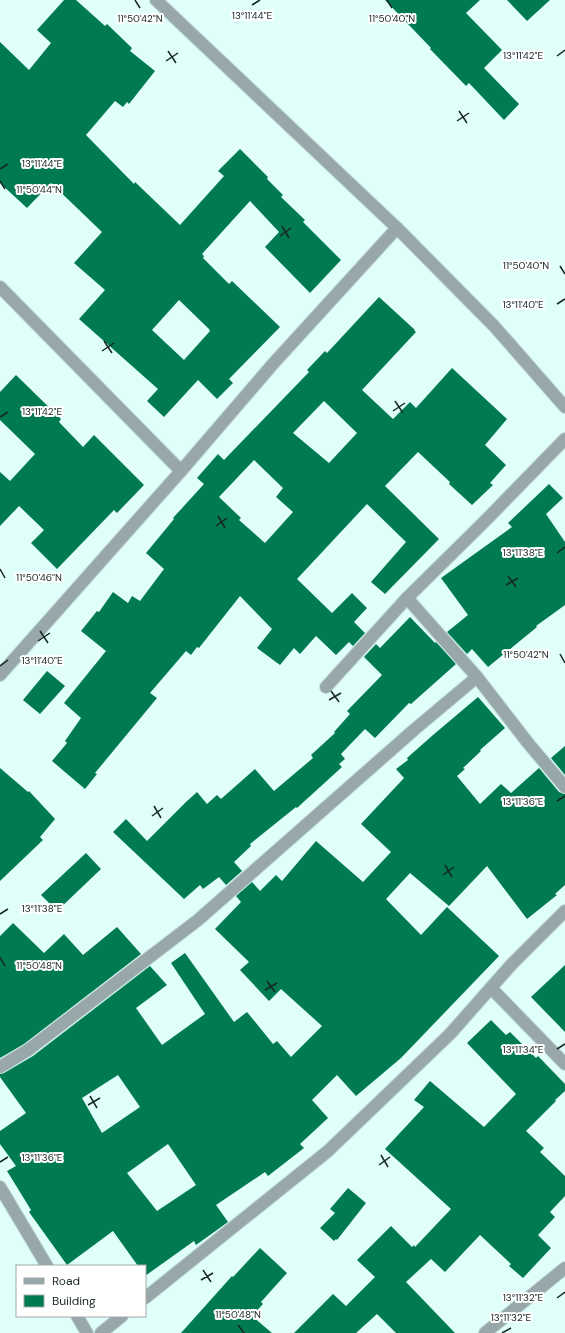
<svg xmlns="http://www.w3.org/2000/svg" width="565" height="1333" font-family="'DM Sans',sans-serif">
<rect width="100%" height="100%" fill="#e0fffa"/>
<g fill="#007b51" fill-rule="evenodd">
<path d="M 64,0 L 76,0 L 105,26 L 107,24 L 132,48 L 130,51 L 155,71 L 129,104 L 127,102 L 123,107 L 115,101 L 86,135 L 134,184 L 135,182 L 180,225 L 224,176 L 218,171 L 240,149 L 268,177 L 267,179 L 283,195 L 281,197 L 305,220 L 303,222 L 341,260 L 310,293 L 265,247 L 279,232 L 250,201 L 202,254 L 204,256 L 203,258 L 229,284 L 232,281 L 280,327 L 229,379 L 233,383 L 217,399 L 198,380 L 164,417 L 147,401 L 158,389 L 79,319 L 105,290 L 74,263 L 102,232 L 51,183 L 27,208 L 0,183 L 0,42 L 29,70 L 51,43 L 37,30 ZM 179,300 L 209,329 L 210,331 L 184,360 L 152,330 Z"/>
<path d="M 385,0 L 480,0 L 466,13 L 502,50 L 484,68 L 519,104 L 504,120 L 469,83 L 466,86 L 430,49 L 431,48 Z"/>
<path d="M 507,0 L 550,0 L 527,21 Z"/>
<path d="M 379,297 L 415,330 L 414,330 L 416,332 L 362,390 L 393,419 L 410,402 L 416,408 L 452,368 L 507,419 L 485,445 L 506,465 L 490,483 L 493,485 L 472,505 L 449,484 L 450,482 L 418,452 L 385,486 L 439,539 L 385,594 L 371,582 L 406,542 L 367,504 L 297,579 L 332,613 L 352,593 L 367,608 L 354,622 L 365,633 L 353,646 L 349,642 L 336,655 L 316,636 L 300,654 L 294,648 L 280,665 L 257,648 L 272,629 L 240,596 L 199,648 L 197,647 L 191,655 L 186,651 L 150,693 L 157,698 L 95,773 L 97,774 L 85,789 L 52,761 L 67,743 L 65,741 L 81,718 L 64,703 L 106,651 L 81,631 L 97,611 L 99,612 L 113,592 L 128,603 L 132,596 L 140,601 L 164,569 L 146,553 L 174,519 L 173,518 L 204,484 L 197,478 L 218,454 L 224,460 L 309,372 L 307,370 L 325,351 L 327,353 ZM 324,401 L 357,433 L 329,463 L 293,433 ZM 254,460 L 283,488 L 276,497 L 293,512 L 265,543 L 239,520 L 241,518 L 219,497 Z"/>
<path d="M 16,375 L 61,419 L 59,422 L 83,447 L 94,435 L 144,485 L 117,513 L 114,510 L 57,569 L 31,543 L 44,530 L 19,506 L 0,526 L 0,472 L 10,481 L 35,454 L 0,420 L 0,392 Z"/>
<path d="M 549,484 L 563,498 L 546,514 L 565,542 L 565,605 L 536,626 L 537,627 L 488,667 L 472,649 L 467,654 L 447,632 L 468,615 L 441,578 L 512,527 L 508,523 Z"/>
<path d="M 410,617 L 435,643 L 436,642 L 456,664 L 411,704 L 409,703 L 375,738 L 365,729 L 341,754 L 345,759 L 339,764 L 342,767 L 297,808 L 296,807 L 250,844 L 251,846 L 234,862 L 242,871 L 226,885 L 219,877 L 203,889 L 200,885 L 184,899 L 113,832 L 126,819 L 147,841 L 186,802 L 197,792 L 207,804 L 217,795 L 221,799 L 255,769 L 274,791 L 313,758 L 311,755 L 335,733 L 334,732 L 350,714 L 347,711 L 382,675 L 364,657 L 376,644 L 380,648 Z"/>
<path d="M 47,671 L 65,686 L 40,714 L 23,700 Z"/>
<path d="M 478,697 L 505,728 L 480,750 L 481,751 L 463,768 L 465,769 L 457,776 L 480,804 L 501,784 L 511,793 L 539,768 L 559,792 L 565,794 L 565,885 L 555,894 L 557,895 L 527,919 L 487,866 L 449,906 L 410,873 L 386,899 L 421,935 L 447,907 L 499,956 L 401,1058 L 356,1096 L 337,1075 L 312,1100 L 328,1118 L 300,1144 L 304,1148 L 268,1176 L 265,1172 L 216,1205 L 228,1222 L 196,1245 L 194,1241 L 145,1276 L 145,1266 L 138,1266 L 113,1231 L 67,1265 L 29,1212 L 31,1210 L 7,1171 L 16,1166 L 0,1144 L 0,1131 L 26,1113 L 0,1077 L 0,1074 L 4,1073 L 33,1056 L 150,966 L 167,985 L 136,1008 L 162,1045 L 205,1014 L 171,963 L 185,953 L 234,1022 L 247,1012 L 273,1044 L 277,1041 L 291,1057 L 322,1026 L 281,989 L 269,1001 L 240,970 L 249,962 L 215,929 L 241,902 L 236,896 L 252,882 L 260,891 L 276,875 L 282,881 L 316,841 L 363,882 L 391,852 L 361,824 L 404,778 L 396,769 L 408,760 L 407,758 L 433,735 ZM 118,1075 L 140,1107 L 102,1133 L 82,1098 ZM 168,1144 L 196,1185 L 157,1211 L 127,1173 Z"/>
<path d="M 565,746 L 565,775 L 551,758 Z"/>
<path d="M 0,768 L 28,792 L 29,791 L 55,819 L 40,837 L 43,840 L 0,881 Z"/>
<path d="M 86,853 L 101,869 L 57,911 L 41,895 Z"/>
<path d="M 13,923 L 44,953 L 64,934 L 83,955 L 117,927 L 141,954 L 24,1044 L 0,1058 L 0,936 Z"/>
<path d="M 565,965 L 565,1032 L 531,997 Z"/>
<path d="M 491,1020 L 506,1035 L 510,1032 L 536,1058 L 538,1056 L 565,1084 L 565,1091 L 555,1100 L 556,1101 L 526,1131 L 544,1148 L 540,1152 L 565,1176 L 565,1196 L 550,1212 L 555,1217 L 538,1235 L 551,1248 L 523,1278 L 509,1266 L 511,1264 L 480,1235 L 445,1272 L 431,1259 L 406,1282 L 455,1333 L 396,1333 L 377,1314 L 356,1333 L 294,1333 L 333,1294 L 346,1306 L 375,1277 L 357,1260 L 391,1226 L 412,1247 L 414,1245 L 415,1247 L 451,1209 L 385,1149 L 424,1107 L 414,1100 L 430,1081 L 484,1127 L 516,1094 L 467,1043 Z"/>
<path d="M 348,1188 L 366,1203 L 337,1240 L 336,1239 L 334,1241 L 320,1228 L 335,1213 L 330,1209 Z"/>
<path d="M 260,1248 L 287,1273 L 261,1302 L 263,1304 L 252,1316 L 272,1333 L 181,1333 L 232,1276 L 233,1277 Z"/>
</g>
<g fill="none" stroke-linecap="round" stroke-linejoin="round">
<defs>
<g id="street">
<path d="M 156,0 L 397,228 L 494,326 L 565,407"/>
<path d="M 0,287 L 181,471"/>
<path d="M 407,598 L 477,677 L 528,743 L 565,787"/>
<path d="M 0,675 L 181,471 L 272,365 L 397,228"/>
<path d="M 326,687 L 407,598 L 486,520 L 565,439"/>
<path d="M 491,988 L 565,1064"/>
<path d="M 0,1067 L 28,1050 L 198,920 L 415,729 L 477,677"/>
<path d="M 0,1187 L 47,1266"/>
<path d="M 145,1298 L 328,1151 L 450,1034 L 511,965 L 565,911"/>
<path d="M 77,1316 L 87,1333"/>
<path d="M 101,1333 L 122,1316"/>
<path d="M 485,1333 L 565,1268"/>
</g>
</defs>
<use href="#street" stroke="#c0dcd8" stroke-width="14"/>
<use href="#street" stroke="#97a7aa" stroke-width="12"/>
</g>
<path fill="none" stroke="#172624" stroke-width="1.5" d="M 135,0 L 140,8M 387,0 L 392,8M 252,5 L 260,0M 168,51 L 176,63M 557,56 L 565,50M 166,61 L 178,53M 459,111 L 467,123M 457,121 L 469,113M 0,169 L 8,164M 0,181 L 5,189M 282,226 L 289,238M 280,236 L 291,228M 560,266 L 565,274M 557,304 L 565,299M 104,341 L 112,353M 102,351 L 114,343M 395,401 L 403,413M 393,411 L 405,403M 0,417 L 8,412M 218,516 L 225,528M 216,526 L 227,518M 557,553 L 565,547M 0,569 L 5,578M 508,576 L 516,587M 506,585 L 518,578M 40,631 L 48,643M 38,641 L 50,633M 560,654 L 565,663M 0,666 L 8,660M 331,691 L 339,702M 329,700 L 341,693M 557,801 L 565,796M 154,806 L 161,818M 152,816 L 163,808M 445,865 L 452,877M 443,875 L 454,867M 0,914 L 8,909M 0,957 L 5,966M 267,981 L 275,992M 265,990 L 277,983M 557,1049 L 565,1044M 90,1096 L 97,1108M 88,1105 L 100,1098M 381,1155 L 388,1167M 0,1162 L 8,1157M 379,1165 L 390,1157M 203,1270 L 211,1282M 201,1280 L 213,1273M 557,1298 L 565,1292M 238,1325 L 244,1333M 502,1333 L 511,1328"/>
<g font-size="10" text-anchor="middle" fill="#172624" stroke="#fff" stroke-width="4" stroke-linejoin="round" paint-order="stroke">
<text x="252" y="19">13°11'44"E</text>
<text x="140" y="22">11°50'42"N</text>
<text x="392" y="22">11°50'40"N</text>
<text x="523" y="59">13°11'42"E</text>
<text x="42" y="167">13°11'44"E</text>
<text x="39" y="193">11°50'44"N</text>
<text x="526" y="269">11°50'40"N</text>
<text x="523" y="308">13°11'40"E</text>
<text x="42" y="415">13°11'42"E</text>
<text x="523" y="556">13°11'38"E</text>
<text x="39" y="581">11°50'46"N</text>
<text x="526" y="658">11°50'42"N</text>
<text x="42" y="664">13°11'40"E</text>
<text x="523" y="805">13°11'36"E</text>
<text x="42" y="912">13°11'38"E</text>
<text x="39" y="969">11°50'48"N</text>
<text x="523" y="1053">13°11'34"E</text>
<text x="42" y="1161">13°11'36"E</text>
<text x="523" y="1301">13°11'32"E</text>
<text x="238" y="1318">11°50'48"N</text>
<text x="511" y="1321">13°11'32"E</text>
</g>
<rect x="16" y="1265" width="130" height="52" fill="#ffffff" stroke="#a2a8a7"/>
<rect x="24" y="1278" width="20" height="6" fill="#97a7aa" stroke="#a2a8a7"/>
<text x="52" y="1285" font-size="12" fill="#172624">Road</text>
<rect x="24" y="1295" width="20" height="12" fill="#007b51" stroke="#a2a8a7"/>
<text x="52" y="1305" font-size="12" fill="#172624">Building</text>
</svg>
